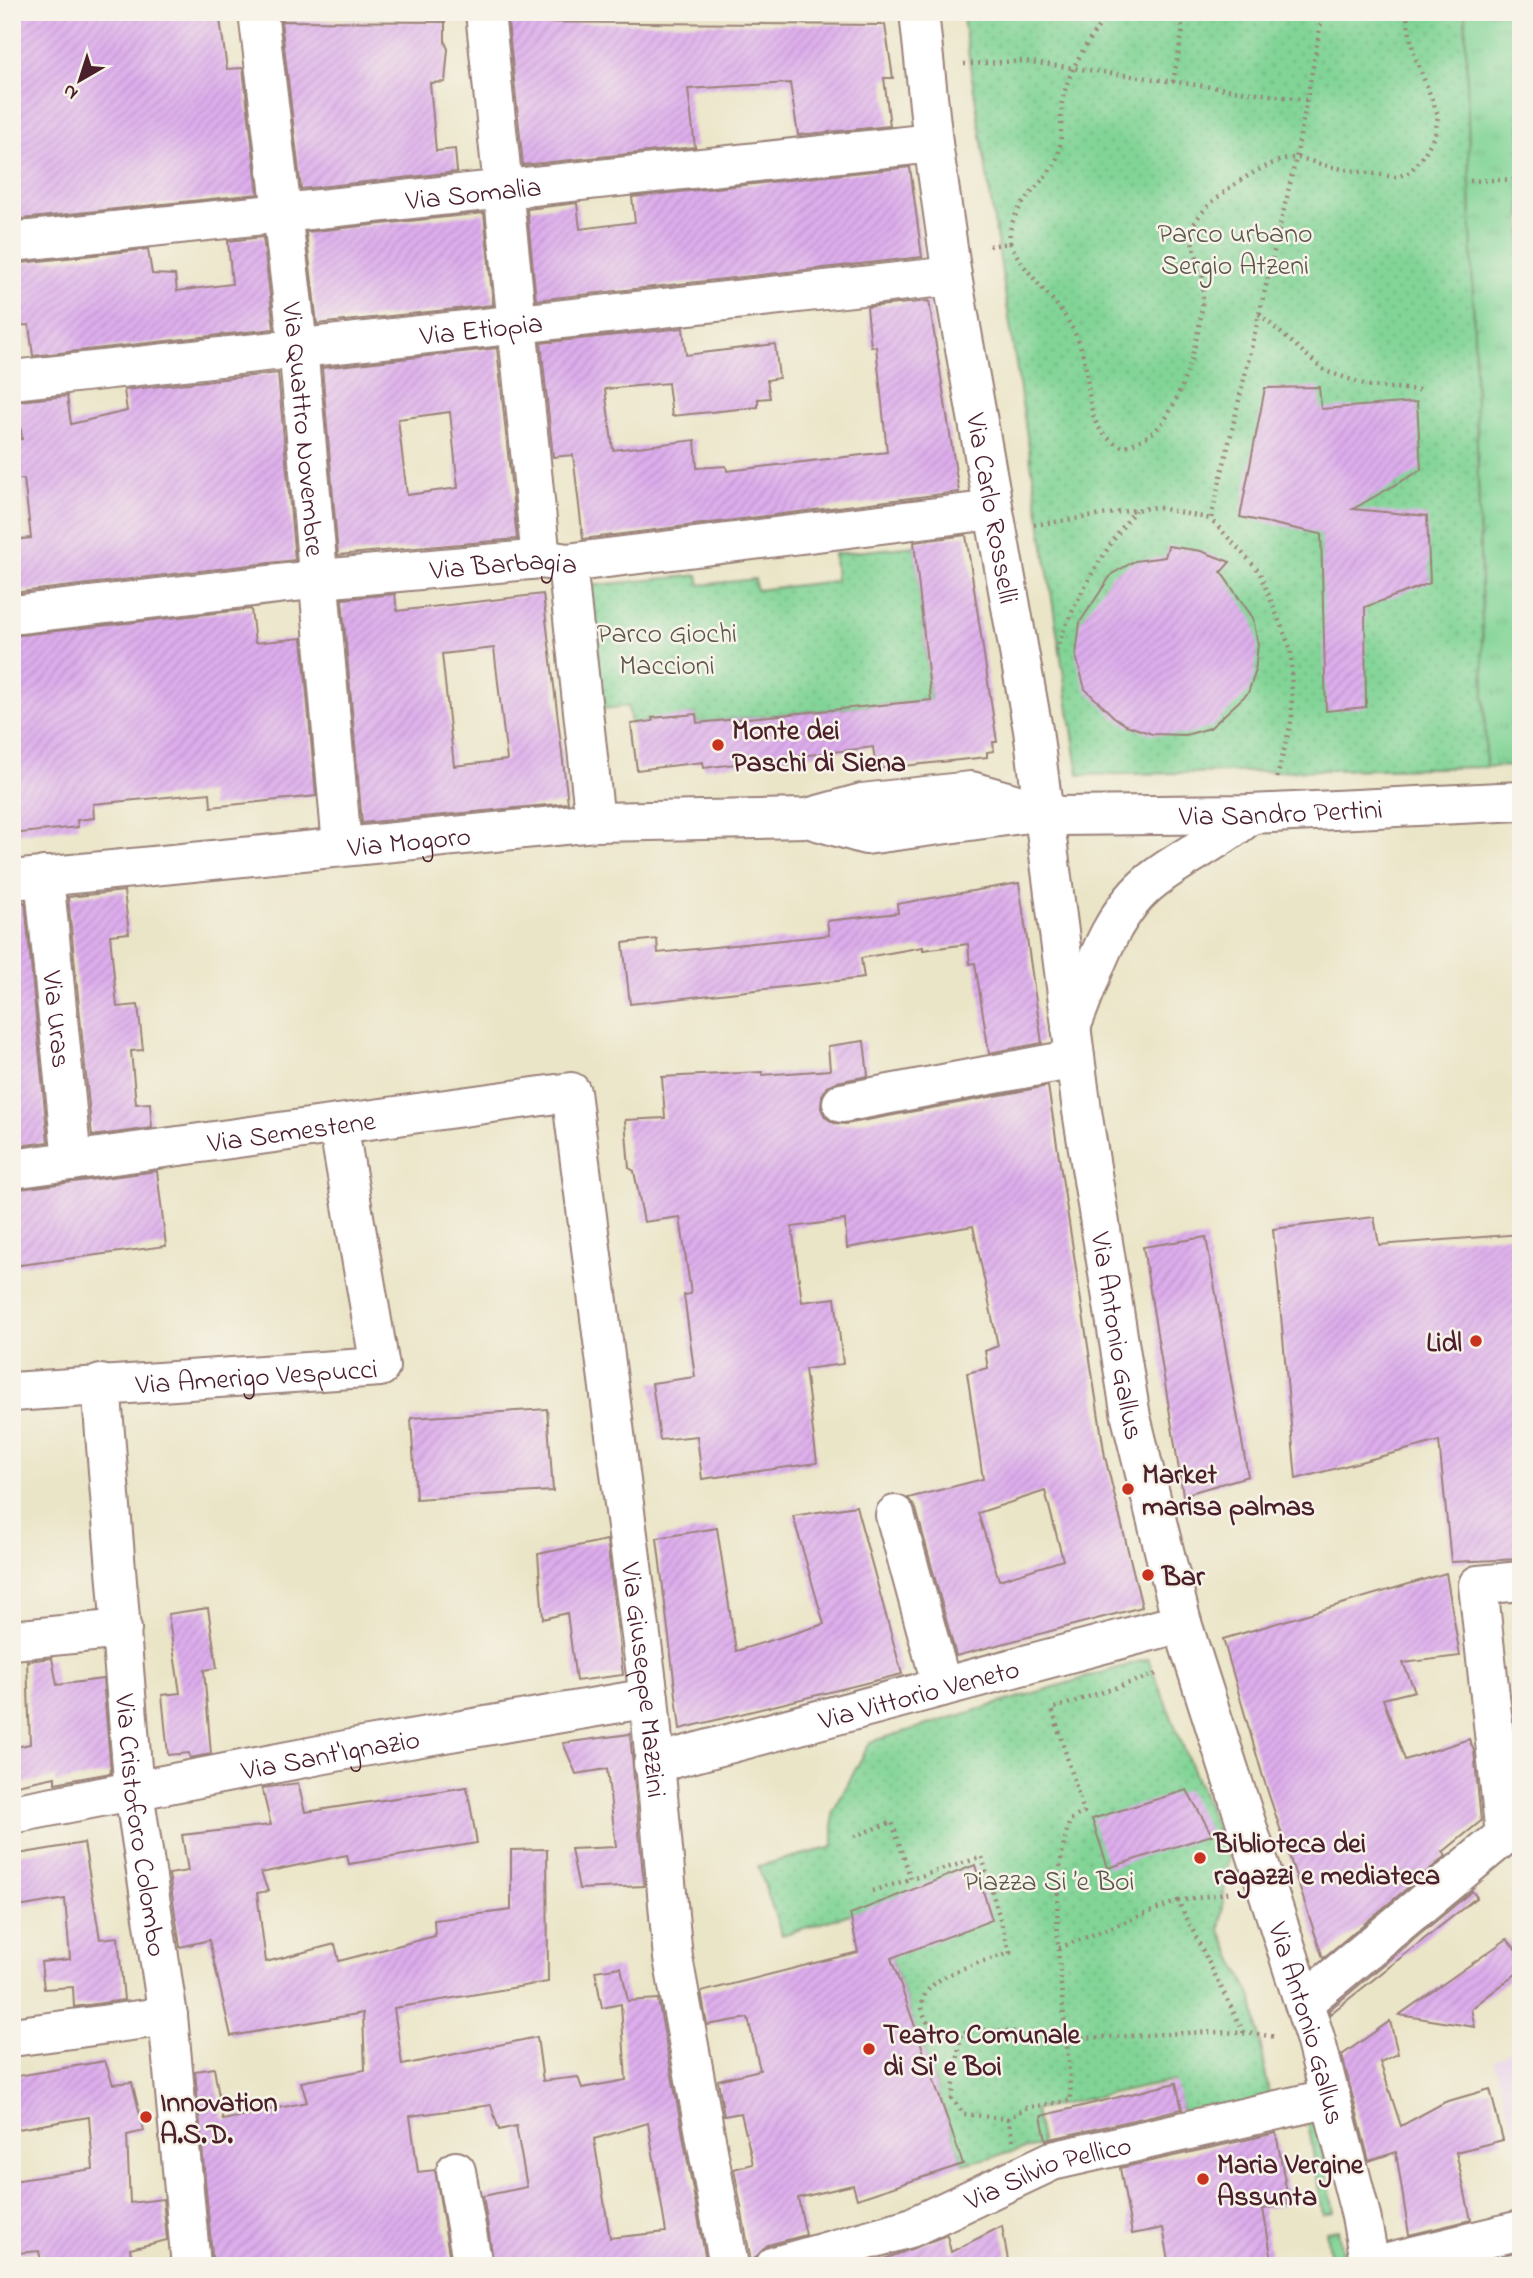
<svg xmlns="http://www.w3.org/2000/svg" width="1533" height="2278" font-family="'Indie Flower',sans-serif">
<defs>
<pattern id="grass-tufts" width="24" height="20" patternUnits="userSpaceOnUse" patternTransform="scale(1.75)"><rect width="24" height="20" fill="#81d496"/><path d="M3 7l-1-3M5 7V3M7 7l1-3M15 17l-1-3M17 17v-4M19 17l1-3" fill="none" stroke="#71b681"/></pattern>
<pattern id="park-dots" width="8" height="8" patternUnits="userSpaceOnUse" patternTransform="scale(1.75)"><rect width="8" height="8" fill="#81d496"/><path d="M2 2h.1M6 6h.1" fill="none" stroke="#71b681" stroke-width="1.8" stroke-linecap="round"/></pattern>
<pattern id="building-hatch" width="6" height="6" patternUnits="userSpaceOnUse" patternTransform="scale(1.75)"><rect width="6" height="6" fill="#ddadec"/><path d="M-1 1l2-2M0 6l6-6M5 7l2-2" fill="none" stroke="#bf94cb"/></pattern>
</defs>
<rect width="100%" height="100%" fill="#f7f3e8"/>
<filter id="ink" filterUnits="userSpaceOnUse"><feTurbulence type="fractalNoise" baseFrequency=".0143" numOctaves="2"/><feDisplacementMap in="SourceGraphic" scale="14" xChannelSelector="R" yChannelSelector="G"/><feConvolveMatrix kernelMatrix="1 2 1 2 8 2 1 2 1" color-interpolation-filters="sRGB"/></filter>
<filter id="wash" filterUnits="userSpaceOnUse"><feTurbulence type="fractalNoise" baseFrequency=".00686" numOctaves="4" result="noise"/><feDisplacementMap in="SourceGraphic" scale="28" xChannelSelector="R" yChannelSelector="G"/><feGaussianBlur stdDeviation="1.57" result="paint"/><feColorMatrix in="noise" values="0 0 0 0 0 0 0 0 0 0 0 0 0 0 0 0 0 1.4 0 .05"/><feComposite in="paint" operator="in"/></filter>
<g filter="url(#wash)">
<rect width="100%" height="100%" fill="#ebe5c8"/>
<path fill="#e9d2ed" d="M 1521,2045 L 1521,2145 L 1518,2146 L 1494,2061 Z"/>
<g fill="url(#grass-tufts)" stroke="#667a60" stroke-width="2">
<path d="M 1465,12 L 1521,12 L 1521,766 L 1486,767 Z"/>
<path d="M 1315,2114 L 1334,2212 L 1323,2214 L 1307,2116 Z"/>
<path d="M 1338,2229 L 1344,2266 L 1331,2266 L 1326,2231 Z"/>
</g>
<g fill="url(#park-dots)" stroke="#667a60" stroke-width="2">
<path d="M 962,12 L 1465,12 L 1486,767 L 1079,775 Z"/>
<path d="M 915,546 L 931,700 L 697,723 L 696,714 L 631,724 L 628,706 L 602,709 L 589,586 L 698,575 L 700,585 L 755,579 L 756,590 L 836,581 L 834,554 Z"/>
<path d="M 1148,1659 L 1228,1858 L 1220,1931 L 1253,2000 L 1270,2100 L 1184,2117 L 1174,2081 L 1035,2110 L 1042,2145 L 963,2164 L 873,1907 L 782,1935 L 758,1866 L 833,1847 L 833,1812 L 870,1742 Z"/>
</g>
<g id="blocks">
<g fill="url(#building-hatch)" fill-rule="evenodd">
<path d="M 24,12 L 219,12 L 227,69 L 243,68 L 258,194 L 12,220 L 12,96 L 19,95 L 12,14 Z"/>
<path d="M 281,21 L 445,22 L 445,42 L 448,49 L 445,82 L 430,83 L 436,151 L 455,149 L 457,172 L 301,189 Z"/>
<path d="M 508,22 L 885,25 L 893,78 L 884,78 L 890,126 L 798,135 L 790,83 L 688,89 L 695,147 L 523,165 Z"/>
<path d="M 910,167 L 922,257 L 536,300 L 527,209 L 577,203 L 580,229 L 635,222 L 632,197 Z"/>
<path d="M 484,213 L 493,305 L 317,324 L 306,232 Z"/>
<path d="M 263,237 L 274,329 L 33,356 L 29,325 L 12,326 L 12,264 L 148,249 L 152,274 L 175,275 L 177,291 L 232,284 L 228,241 Z"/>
<path d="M 929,301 L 959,492 L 583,539 L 573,455 L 553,457 L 541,343 L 683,328 L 686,355 L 775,344 L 779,378 L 767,380 L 770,398 L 758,399 L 758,407 L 672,416 L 668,383 L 605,389 L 613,450 L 695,440 L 697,468 L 726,466 L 727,471 L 887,452 L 876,346 L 871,347 L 867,307 Z"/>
<path d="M 497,348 L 517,539 L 338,555 L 322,368 ZM 450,412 L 458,488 L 407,495 L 398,419 Z"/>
<path d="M 278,373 L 295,560 L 12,593 L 12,540 L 31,538 L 24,479 L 12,480 L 12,440 L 22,439 L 18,401 L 67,396 L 71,424 L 127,411 L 124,390 Z"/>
<path d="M 1319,387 L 1321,409 L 1417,402 L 1421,470 L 1353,509 L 1427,516 L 1430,583 L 1365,607 L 1366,707 L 1326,711 L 1321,534 L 1240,517 L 1265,388 Z"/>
<path d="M 966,535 L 997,742 L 993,742 L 994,751 L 987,752 L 987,757 L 876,769 L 873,747 L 704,768 L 703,762 L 637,770 L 631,724 L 653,721 L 652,718 L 696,714 L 697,723 L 931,700 L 914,542 Z"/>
<path d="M 1168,546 L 1201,551 L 1230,562 L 1221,572 L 1253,618 L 1258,644 L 1255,673 L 1248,693 L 1210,728 L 1186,735 L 1152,734 L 1126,725 L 1114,717 L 1085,689 L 1076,656 L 1080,622 L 1112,574 L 1135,561 L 1165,557 Z"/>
<path d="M 395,594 L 397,611 L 543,594 L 568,803 L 362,823 L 342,599 ZM 494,648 L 507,760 L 454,766 L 442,654 Z"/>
<path d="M 251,609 L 255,643 L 302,638 L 316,796 L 211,807 L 210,793 L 93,804 L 94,818 L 77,820 L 78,827 L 12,834 L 12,636 Z"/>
<path d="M 1019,883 L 1042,1043 L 989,1053 L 975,963 L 970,964 L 968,944 L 923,950 L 923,947 L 861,958 L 864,978 L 630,1004 L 623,943 L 657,939 L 658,953 L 829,935 L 827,921 L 898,913 L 897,904 Z"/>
<path d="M 124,891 L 129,933 L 110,935 L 117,1007 L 138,1005 L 143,1050 L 131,1051 L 136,1104 L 150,1103 L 152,1128 L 92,1136 L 68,897 Z"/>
<path d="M 25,902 L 48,1142 L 12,1147 L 12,904 Z"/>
<path d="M 864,1041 L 868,1076 L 837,1082 L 828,1086 L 822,1095 L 821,1108 L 825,1117 L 834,1123 L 846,1124 L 1048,1086 L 1105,1457 L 1142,1607 L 956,1656 L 916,1509 L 908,1498 L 983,1479 L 967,1373 L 988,1368 L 985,1351 L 998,1346 L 973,1226 L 847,1248 L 845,1220 L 792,1227 L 802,1302 L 835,1298 L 843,1364 L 805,1369 L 817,1463 L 702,1479 L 697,1436 L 660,1440 L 652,1383 L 695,1377 L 684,1295 L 691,1294 L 680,1217 L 644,1222 L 634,1171 L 629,1168 L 625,1120 L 665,1118 L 662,1077 L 762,1072 L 762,1075 L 830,1070 L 828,1046 ZM 1045,1491 L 1063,1560 L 999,1580 L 978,1513 Z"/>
<path d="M 157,1171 L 166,1246 L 12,1266 L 12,1190 Z"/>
<path d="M 1374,1217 L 1379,1245 L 1521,1234 L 1521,1559 L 1451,1562 L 1439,1441 L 1296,1479 L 1273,1229 Z"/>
<path d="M 1206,1237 L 1248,1476 L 1183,1495 L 1143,1247 Z"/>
<path d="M 547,1409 L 553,1491 L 416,1499 L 411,1418 Z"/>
<path d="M 856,1506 L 902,1674 L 680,1729 L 657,1538 L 717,1528 L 736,1651 L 824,1624 L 793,1516 Z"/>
<path d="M 607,1540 L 623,1675 L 576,1681 L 567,1613 L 543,1619 L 538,1554 Z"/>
<path d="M 1446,1573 L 1460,1656 L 1403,1663 L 1415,1691 L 1383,1699 L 1405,1760 L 1469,1739 L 1474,1751 L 1481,1821 L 1443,1852 L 1446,1856 L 1323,1958 L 1263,1777 L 1223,1639 Z"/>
<path d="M 208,1608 L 217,1668 L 204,1670 L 211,1754 L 190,1758 L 189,1753 L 168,1755 L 162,1695 L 180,1693 L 168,1614 Z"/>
<path d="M 52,1658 L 57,1685 L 103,1679 L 111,1773 L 55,1783 L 55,1777 L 12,1786 L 12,1748 L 30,1744 L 27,1661 Z"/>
<path d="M 630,1734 L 644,1886 L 579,1889 L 571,1849 L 616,1847 L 607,1769 L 576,1774 L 563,1743 Z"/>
<path d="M 298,1783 L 305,1812 L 467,1787 L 477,1843 L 349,1864 L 347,1855 L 261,1873 L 268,1891 L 257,1893 L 266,1962 L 335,1944 L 339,1961 L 435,1936 L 434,1920 L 511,1910 L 511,1850 L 547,1849 L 548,1982 L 394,2008 L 402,2065 L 537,2037 L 543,2081 L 578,2077 L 582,2088 L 626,2080 L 621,2004 L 602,2008 L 595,1971 L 621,1967 L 628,2001 L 658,1999 L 707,2266 L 494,2266 L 483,2196 L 527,2187 L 516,2126 L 499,2130 L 491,2105 L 410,2116 L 418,2172 L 435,2170 L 451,2266 L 213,2266 L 195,2071 L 214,2068 L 223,2120 L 307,2102 L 301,2082 L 365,2070 L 363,2013 L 231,2036 L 209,1940 L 180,1947 L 169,1874 L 188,1871 L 182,1835 L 271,1825 L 262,1788 ZM 648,2123 L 666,2232 L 610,2238 L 594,2139 Z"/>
<path d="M 1187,1790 L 1212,1835 L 1108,1868 L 1092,1819 Z"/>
<path d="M 84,1843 L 100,1939 L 118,1937 L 124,2000 L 74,2007 L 73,1987 L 44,1989 L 41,1962 L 70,1959 L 65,1899 L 12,1908 L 12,1855 Z"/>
<path d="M 975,1865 L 992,1920 L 891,1958 L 963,2164 L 857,2199 L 853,2185 L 798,2198 L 806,2235 L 768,2245 L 751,2262 L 734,2169 L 753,2164 L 741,2113 L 724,2116 L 718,2080 L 760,2070 L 748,2018 L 707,2025 L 701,1992 L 858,1952 L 850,1914 Z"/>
<path d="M 1472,1891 L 1477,1897 L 1330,2014 L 1329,2010 Z"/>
<path d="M 1507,1939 L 1521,1956 L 1521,1970 L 1471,2009 L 1475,2027 L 1399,2015 Z"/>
<path d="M 1390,2021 L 1398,2054 L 1380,2062 L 1401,2126 L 1445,2102 L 1490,2089 L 1503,2140 L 1456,2152 L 1471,2220 L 1409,2235 L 1396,2152 L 1369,2161 L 1342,2055 Z"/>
<path d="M 105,2061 L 113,2084 L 132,2082 L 144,2131 L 127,2135 L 130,2203 L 163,2199 L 167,2240 L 130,2249 L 133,2266 L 42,2266 L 39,2251 L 18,2253 L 12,2181 L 93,2169 L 89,2117 L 12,2130 L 12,2077 Z"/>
<path d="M 1176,2083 L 1182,2109 L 1046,2140 L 1041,2116 Z"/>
<path d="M 1276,2133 L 1289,2204 L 1263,2209 L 1273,2266 L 1170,2266 L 1163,2228 L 1132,2234 L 1120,2168 Z"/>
<path d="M 1002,2226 L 1009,2266 L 867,2266 L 947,2235 L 951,2252 Z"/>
</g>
</g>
</g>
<g filter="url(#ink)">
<use href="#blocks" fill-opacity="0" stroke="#9a827a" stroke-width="2"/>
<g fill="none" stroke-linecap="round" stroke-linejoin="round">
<defs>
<g id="minor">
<path id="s1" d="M 258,12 L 298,346 L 342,846"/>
<path d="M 485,12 L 541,559"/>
<path id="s2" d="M 919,12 L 933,143 L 952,276 L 1033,730 L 1082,1111 L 1131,1417 L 1182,1623 L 1315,2038 L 1361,2216 L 1370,2266"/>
<path id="s3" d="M 12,242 L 933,143"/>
<path id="s4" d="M 12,380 L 952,276"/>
<path d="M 567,563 L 595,822"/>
<path id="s5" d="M 12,615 L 321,579 L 541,559 L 567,563 L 993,510"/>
<path d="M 807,818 L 866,835 L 1029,813"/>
<path id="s6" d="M 44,876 L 72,1161"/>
<path id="s7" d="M 12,880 L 595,822 L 807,818 L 862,803 L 971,791 L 1059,816 L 1251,814 L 1521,801"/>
<path d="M 1071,1027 C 1092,976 1108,914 1154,879 C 1185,855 1221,840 1251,814"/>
<path d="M 842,1103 L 1075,1059"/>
<path id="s8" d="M 12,1169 L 571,1092 L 649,1698 L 673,1958 L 729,2266"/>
<path id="s9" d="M 101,1384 L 134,1792 L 168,2016 L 191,2266"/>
<path id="s10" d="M 12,1392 L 380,1367 L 338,1124"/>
<path d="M 895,1515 L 942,1687"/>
<path d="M 12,1640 L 122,1629"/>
<path id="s11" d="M 653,1764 L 1182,1623"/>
<path id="s12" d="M 12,1814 L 351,1749 L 649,1698"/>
<path d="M 1505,1835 L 1478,1585 L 1521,1581"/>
<path d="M 1304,2002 L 1505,1835 L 1521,1833"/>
<path d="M 12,2037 L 168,2016"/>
<path d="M 456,2171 L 473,2266"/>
<path id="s13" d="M 775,2266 L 910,2228 L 1052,2161 L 1331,2098"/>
<path d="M 1372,2266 L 1521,2230"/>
</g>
</defs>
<use href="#minor" stroke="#9a827a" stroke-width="42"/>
<g stroke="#9a827a" stroke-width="4.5" stroke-dasharray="2 5" stroke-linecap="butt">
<path d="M 964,64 L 1023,61 L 1306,100"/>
<path d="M 1173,82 L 1183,29 L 1177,12"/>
<path d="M 1470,181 L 1521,179"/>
<path d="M 1010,243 C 1006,212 1037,190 1053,166 C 1066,147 1058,118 1063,97 C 1071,65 1090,38 1109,12"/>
<path d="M 989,246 L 1010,243 C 1030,285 1070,305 1083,355 C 1093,391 1082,430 1123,447 C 1138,442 1153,435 1163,422 C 1186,392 1206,316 1203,279 C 1201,262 1188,244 1193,227 C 1202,201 1270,156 1297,158 C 1307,159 1318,164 1328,166 C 1351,171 1374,174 1397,177 L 1410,172 L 1423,156 L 1435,135 L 1438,115 L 1413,51 L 1406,12"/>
<path d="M 1259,314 L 1325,371 L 1370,386 L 1420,390"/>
<path d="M 1034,525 L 1155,507 L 1211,519"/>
<path d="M 1056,651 C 1076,596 1100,557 1135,510"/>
<path d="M 1277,778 L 1292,718 L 1291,650 L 1259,571 L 1211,519 L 1296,158 L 1323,12"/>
<path d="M 854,1836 L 892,1822 L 911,1879 L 982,1857 L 1010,1953 C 984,1962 899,1979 928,2023 C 937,2036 945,2037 960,2037"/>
<path d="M 872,1891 L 911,1879"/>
<path d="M 1178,1901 L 1232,1892"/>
<path d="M 1059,1948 L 1178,1901 L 1244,2033"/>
<path d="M 1008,2119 L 964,2114 L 952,2099 L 961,2033 C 995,2025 1032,2036 1067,2037 C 1136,2040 1208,2025 1276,2037"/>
<path d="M 1013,2140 L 1008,2119 L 1025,2108 L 1071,2100 C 1067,2009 1043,1909 1070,1820 L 1084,1812 L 1052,1709 L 1159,1673"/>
</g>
<use href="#minor" stroke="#fff" stroke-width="38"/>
</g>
</g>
<g fill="#c8321e" stroke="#f7f3e8" stroke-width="2.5">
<circle cx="718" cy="745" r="7"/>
<circle cx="1476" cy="1341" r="7"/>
<circle cx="1128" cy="1489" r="7"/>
<circle cx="1148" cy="1575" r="7"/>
<circle cx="1200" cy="1858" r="7"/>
<circle cx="869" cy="2049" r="7"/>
<circle cx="146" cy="2117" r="7"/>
<circle cx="1203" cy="2179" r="7"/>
</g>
<g text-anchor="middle" stroke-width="5" stroke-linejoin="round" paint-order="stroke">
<g font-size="28" fill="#4a1f2b" stroke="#f7f3e8">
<text dy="10" stroke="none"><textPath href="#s3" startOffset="464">Via Somalia</textPath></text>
<text dy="10" stroke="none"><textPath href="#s4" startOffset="472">Via Etiopia</textPath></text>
<text dy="10" stroke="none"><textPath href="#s1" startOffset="420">Via Quattro Novembre</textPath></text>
<text dy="10" stroke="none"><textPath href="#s2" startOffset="502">Via Carlo Rosselli</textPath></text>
<text dy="10" stroke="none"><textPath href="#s5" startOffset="494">Via Barbagia</textPath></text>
<text dy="10" stroke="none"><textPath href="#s7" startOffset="1278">Via Sandro Pertini</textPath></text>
<text dy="10" stroke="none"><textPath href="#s7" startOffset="399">Via Mogoro</textPath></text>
<text dy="10" stroke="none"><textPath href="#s6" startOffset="144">Via Uras</textPath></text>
<text dy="10" stroke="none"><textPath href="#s8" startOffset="282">Via Semestene</textPath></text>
<text dy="10" stroke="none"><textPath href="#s2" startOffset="1339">Via Antonio Gallus</textPath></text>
<text dy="10" stroke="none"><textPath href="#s10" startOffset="245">Via Amerigo Vespucci</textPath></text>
<text dy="10" stroke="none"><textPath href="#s8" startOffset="1157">Via Giuseppe Mazzini</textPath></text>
<text dy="10" stroke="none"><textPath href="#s11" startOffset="275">Via Vittorio Veneto</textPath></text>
<text dy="10" stroke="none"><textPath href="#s12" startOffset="324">Via Sant'Ignazio</textPath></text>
<text dy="10" stroke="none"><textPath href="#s9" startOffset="443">Via Cristoforo Colombo</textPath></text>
<text dy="10" stroke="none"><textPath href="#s2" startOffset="2053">Via Antonio Gallus</textPath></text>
<text dy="10" stroke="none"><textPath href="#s13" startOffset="290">Via Silvio Pellico</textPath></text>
</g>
<g font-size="28" fill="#5a554b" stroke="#f7f3e8">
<text x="1235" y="242">Parco urbano<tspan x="1235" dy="32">Sergio Atzeni</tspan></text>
<text x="667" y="642">Parco Giochi<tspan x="667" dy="32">Maccioni</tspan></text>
<text x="1049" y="1890">Piazza Si ’e Boi</text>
</g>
<g font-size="28" font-weight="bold" fill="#4a1f2b" stroke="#f7f3e8" text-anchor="start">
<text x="732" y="739">Monte dei<tspan x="732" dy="32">Paschi di Siena</tspan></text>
<text x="1462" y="1351" text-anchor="end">Lidl</text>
<text x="1142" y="1483">Market<tspan x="1142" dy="32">marisa palmas</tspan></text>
<text x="1162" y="1585">Bar</text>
<text x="1214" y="1852">Biblioteca dei<tspan x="1214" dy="32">ragazzi e mediateca</tspan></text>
<text x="883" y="2043">Teatro Comunale<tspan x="883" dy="32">di Si' e Boi</tspan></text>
<text x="160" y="2111">Innovation<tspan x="160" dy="32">A.S.D.</tspan></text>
<text x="1217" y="2173">Maria Vergine<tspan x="1217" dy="32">Assunta</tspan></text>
</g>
</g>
<rect width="1533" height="2278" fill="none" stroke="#f7f3e8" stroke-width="42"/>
<g transform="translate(80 80) rotate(219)" stroke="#f7f3e8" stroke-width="5" paint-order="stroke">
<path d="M0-5L12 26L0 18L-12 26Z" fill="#4a1f2b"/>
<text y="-10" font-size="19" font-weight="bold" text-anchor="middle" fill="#4a1f2b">N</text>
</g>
</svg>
